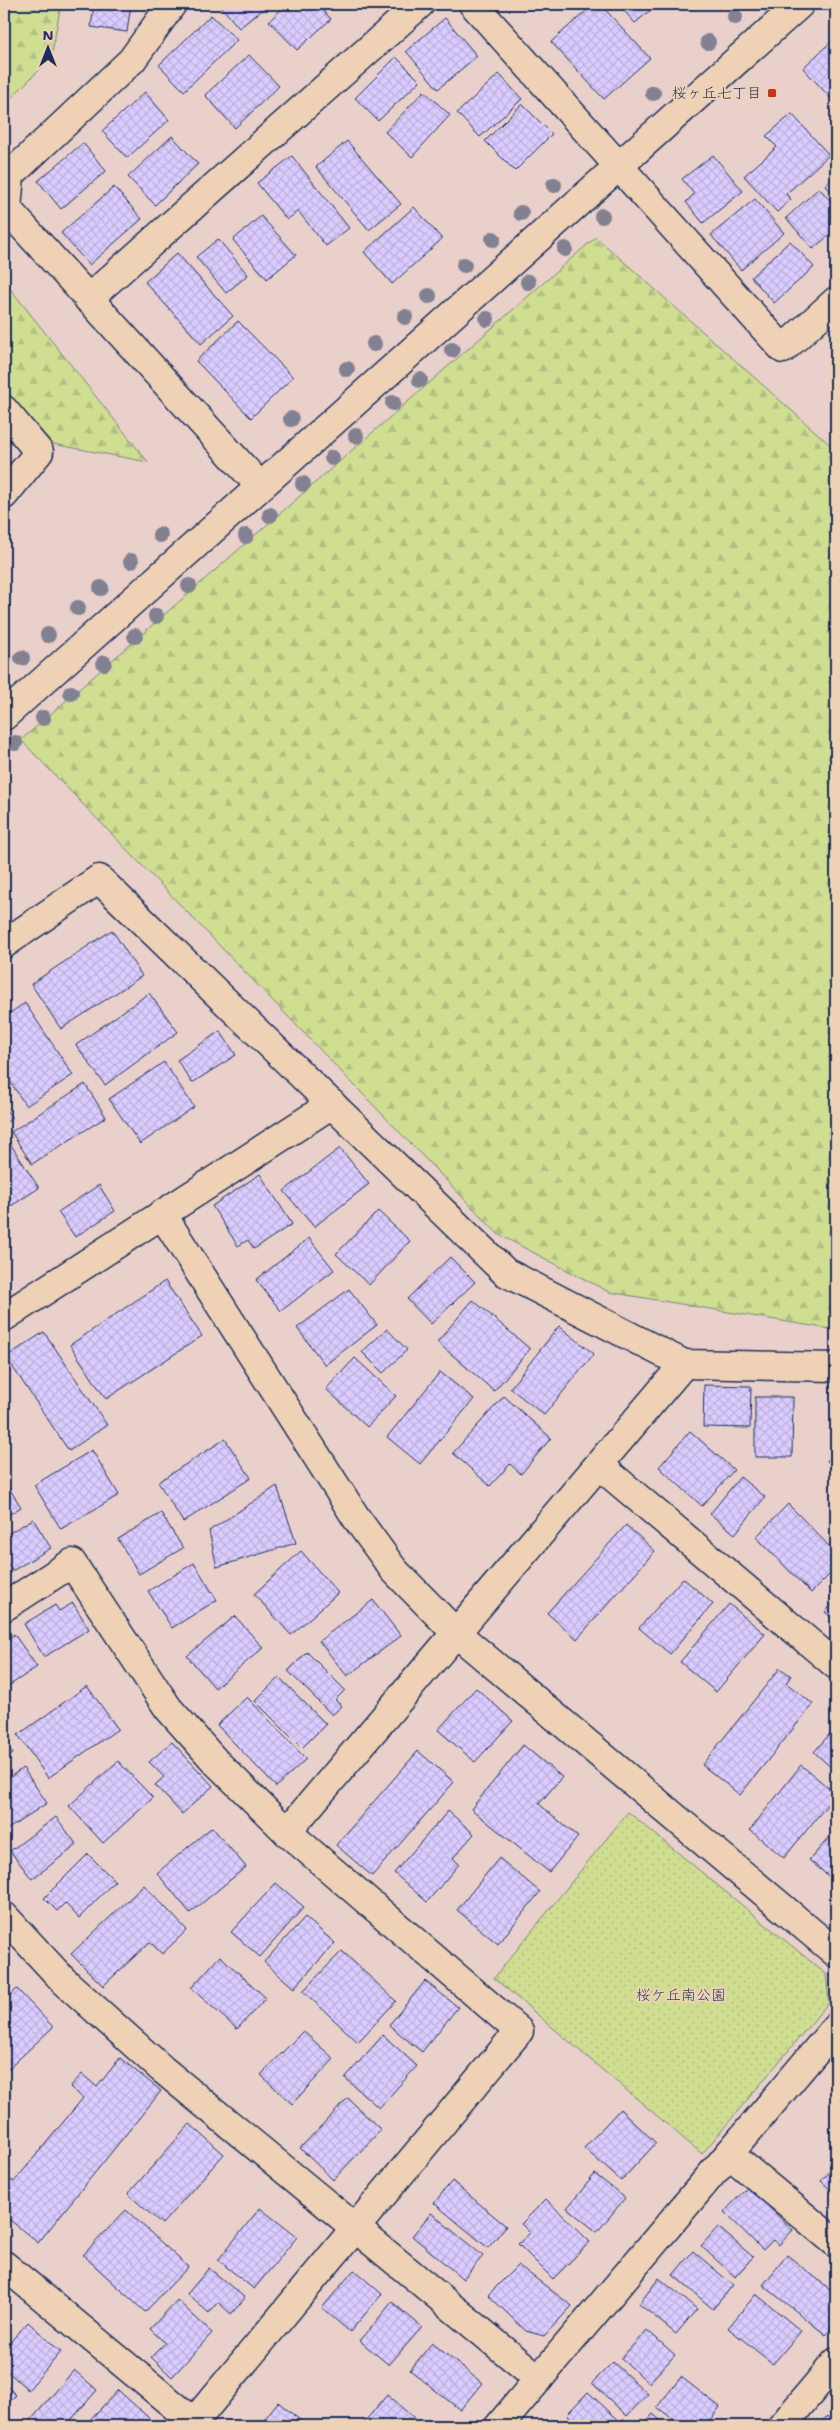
<svg xmlns="http://www.w3.org/2000/svg" width="840" height="2430" font-family="'Shantell Sans','Klee One',sans-serif">
<defs>
<pattern id="forest-firs" width="22" height="20" patternUnits="userSpaceOnUse" patternTransform="scale(1.25)"><rect width="22" height="20" fill="#d0de92"/><path d="M5 1l3.5 6h-7zM16 11l3.5 6h-7z" fill="#b2bf80"/></pattern>
<pattern id="park-dots" width="8" height="8" patternUnits="userSpaceOnUse" patternTransform="scale(1.25)"><rect width="8" height="8" fill="#d0de92"/><path d="M2 2h.1M6 6h.1" fill="none" stroke="#b2bf80" stroke-width="1.8" stroke-linecap="round"/></pattern>
<pattern id="building-cross-hatch" width="8" height="8" patternUnits="userSpaceOnUse" patternTransform="scale(1.25)"><rect width="8" height="8" fill="#dbccfe"/><path d="M0 0l8 8M0 8l8-8" fill="none" stroke="#bbb0dc"/></pattern>
</defs>
<rect width="100%" height="100%" fill="#e9d0cb"/>
<filter id="ink" filterUnits="userSpaceOnUse"><feTurbulence type="fractalNoise" baseFrequency=".02" numOctaves="2"/><feDisplacementMap in="SourceGraphic" scale="10" xChannelSelector="R" yChannelSelector="G"/><feConvolveMatrix kernelMatrix="1 2 1 2 8 2 1 2 1" color-interpolation-filters="sRGB"/></filter>
<g filter="url(#ink)">
<g fill="url(#forest-firs)" stroke="#768678">
<path d="M 4,4 L 61,4 L 51,58 L 4,105 Z"/>
<path d="M 596,237 L 836,450 L 836,1330 L 609,1292 L 498,1234 L 21,740 Z"/>
<path d="M 4,281 L 148,462 L 53,444 L 4,388 Z"/>
</g>
<path fill="url(#park-dots)" stroke="#768678" d="M 628,1812 L 826,1974 L 829,2002 L 702,2154 L 494,1978 Z"/>
<g fill="url(#building-cross-hatch)" stroke="#1b2f5e">
<path d="M 94,4 L 131,4 L 127,32 L 91,27 Z"/>
<path d="M 219,4 L 270,4 L 239,28 Z"/>
<path d="M 287,4 L 317,4 L 331,19 L 297,50 L 269,21 Z"/>
<path d="M 594,4 L 600,4 L 650,58 L 604,99 L 551,42 Z"/>
<path d="M 618,4 L 658,4 L 635,23 Z"/>
<path d="M 211,15 L 237,40 L 184,91 L 159,65 Z"/>
<path d="M 445,18 L 477,56 L 438,89 L 406,51 Z"/>
<path d="M 833,40 L 836,44 L 836,104 L 803,68 Z"/>
<path d="M 249,55 L 279,86 L 235,128 L 205,95 Z"/>
<path d="M 396,57 L 420,81 L 378,121 L 355,98 Z"/>
<path d="M 499,74 L 522,99 L 480,137 L 457,113 Z"/>
<path d="M 424,91 L 450,115 L 412,157 L 385,132 Z"/>
<path d="M 145,92 L 169,120 L 127,158 L 102,131 Z"/>
<path d="M 522,104 L 552,134 L 515,171 L 485,141 Z"/>
<path d="M 792,114 L 829,155 L 786,194 L 791,199 L 777,212 L 744,176 L 777,147 L 766,136 Z"/>
<path d="M 172,136 L 198,164 L 155,205 L 128,177 Z"/>
<path d="M 347,141 L 401,204 L 369,230 L 316,167 Z"/>
<path d="M 83,143 L 106,171 L 61,209 L 38,181 Z"/>
<path d="M 713,155 L 743,191 L 703,223 L 686,202 L 694,194 L 682,179 Z"/>
<path d="M 292,156 L 349,228 L 326,246 L 298,211 L 287,220 L 257,183 Z"/>
<path d="M 836,175 L 836,197 L 825,185 Z"/>
<path d="M 114,187 L 142,219 L 89,265 L 61,233 Z"/>
<path d="M 819,188 L 836,207 L 836,229 L 813,249 L 786,218 Z"/>
<path d="M 755,199 L 784,233 L 741,270 L 711,235 Z"/>
<path d="M 414,207 L 442,239 L 392,284 L 364,252 Z"/>
<path d="M 261,216 L 296,255 L 267,279 L 233,240 Z"/>
<path d="M 218,239 L 248,275 L 226,293 L 196,257 Z"/>
<path d="M 790,241 L 814,267 L 774,303 L 751,277 Z"/>
<path d="M 177,253 L 233,316 L 201,344 L 145,282 Z"/>
<path d="M 238,321 L 293,377 L 251,418 L 196,361 Z"/>
<path d="M 112,930 L 142,976 L 61,1029 L 31,984 Z"/>
<path d="M 149,993 L 178,1032 L 105,1085 L 76,1045 Z"/>
<path d="M 25,1003 L 73,1075 L 26,1106 L 4,1072 L 4,1017 Z"/>
<path d="M 220,1031 L 236,1055 L 192,1083 L 177,1060 Z"/>
<path d="M 164,1062 L 194,1107 L 140,1144 L 109,1099 Z"/>
<path d="M 85,1084 L 106,1117 L 32,1164 L 11,1132 Z"/>
<path d="M 4,1107 L 12,1118 L 4,1124 Z"/>
<path d="M 7,1139 L 39,1188 L 8,1208 L 4,1200 L 4,1142 Z"/>
<path d="M 340,1148 L 369,1184 L 314,1227 L 284,1191 Z"/>
<path d="M 260,1174 L 292,1224 L 254,1249 L 248,1240 L 238,1246 L 212,1206 Z"/>
<path d="M 99,1185 L 115,1211 L 75,1237 L 58,1212 Z"/>
<path d="M 4,1207 L 11,1219 L 4,1223 Z"/>
<path d="M 378,1211 L 410,1241 L 369,1285 L 336,1254 Z"/>
<path d="M 309,1238 L 334,1270 L 281,1311 L 256,1280 Z"/>
<path d="M 450,1257 L 475,1282 L 431,1324 L 407,1299 Z"/>
<path d="M 165,1281 L 202,1336 L 106,1399 L 70,1345 Z"/>
<path d="M 349,1289 L 377,1325 L 325,1365 L 297,1328 Z"/>
<path d="M 473,1300 L 530,1349 L 494,1391 L 437,1342 Z"/>
<path d="M 559,1326 L 594,1354 L 544,1415 L 510,1388 Z"/>
<path d="M 387,1329 L 407,1350 L 383,1373 L 362,1352 Z"/>
<path d="M 44,1332 L 107,1425 L 69,1451 L 6,1357 Z"/>
<path d="M 355,1358 L 396,1396 L 367,1427 L 326,1389 Z"/>
<path d="M 440,1372 L 474,1399 L 420,1464 L 387,1437 Z"/>
<path d="M 704,1385 L 751,1386 L 750,1428 L 703,1427 Z"/>
<path d="M 504,1396 L 551,1438 L 521,1474 L 510,1464 L 490,1486 L 453,1453 Z"/>
<path d="M 755,1397 L 793,1397 L 792,1457 L 755,1457 Z"/>
<path d="M 690,1431 L 734,1470 L 702,1506 L 659,1467 Z"/>
<path d="M 225,1439 L 251,1478 L 183,1522 L 158,1482 Z"/>
<path d="M 92,1450 L 119,1495 L 61,1529 L 34,1485 Z"/>
<path d="M 836,1450 L 836,1468 L 827,1461 Z"/>
<path d="M 740,1477 L 765,1497 L 735,1534 L 710,1514 Z"/>
<path d="M 4,1480 L 21,1507 L 4,1518 Z"/>
<path d="M 277,1486 L 296,1543 L 217,1567 L 209,1531 Z"/>
<path d="M 788,1504 L 836,1553 L 836,1568 L 811,1593 L 756,1537 Z"/>
<path d="M 161,1513 L 183,1548 L 139,1574 L 118,1539 Z"/>
<path d="M 33,1519 L 51,1548 L 12,1571 L 4,1557 L 4,1536 Z"/>
<path d="M 626,1525 L 655,1551 L 577,1639 L 547,1613 Z"/>
<path d="M 301,1551 L 338,1593 L 291,1635 L 254,1594 Z"/>
<path d="M 194,1563 L 217,1600 L 172,1628 L 148,1591 Z"/>
<path d="M 683,1578 L 713,1604 L 670,1654 L 639,1628 Z"/>
<path d="M 373,1600 L 401,1636 L 347,1676 L 319,1641 Z"/>
<path d="M 836,1600 L 836,1622 L 825,1612 Z"/>
<path d="M 73,1603 L 89,1629 L 44,1657 L 24,1624 L 55,1605 L 59,1611 Z"/>
<path d="M 729,1604 L 765,1634 L 716,1692 L 680,1662 Z"/>
<path d="M 235,1616 L 263,1648 L 215,1688 L 187,1656 Z"/>
<path d="M 14,1634 L 37,1667 L 4,1689 L 4,1641 Z"/>
<path d="M 307,1652 L 345,1690 L 335,1700 L 342,1706 L 332,1715 L 288,1671 Z"/>
<path d="M 780,1668 L 791,1676 L 786,1683 L 813,1704 L 740,1795 L 702,1765 Z"/>
<path d="M 279,1677 L 326,1724 L 302,1748 L 255,1701 Z"/>
<path d="M 87,1686 L 118,1729 L 48,1778 L 18,1735 Z"/>
<path d="M 476,1688 L 513,1721 L 475,1762 L 438,1730 Z"/>
<path d="M 247,1697 L 306,1759 L 276,1787 L 217,1725 Z"/>
<path d="M 836,1727 L 836,1772 L 814,1752 Z"/>
<path d="M 4,1741 L 13,1754 L 4,1760 Z"/>
<path d="M 172,1742 L 213,1786 L 182,1814 L 155,1785 L 164,1777 L 149,1762 Z"/>
<path d="M 523,1745 L 562,1777 L 539,1804 L 578,1837 L 549,1872 L 471,1809 Z"/>
<path d="M 418,1751 L 454,1782 L 372,1876 L 336,1845 Z"/>
<path d="M 118,1761 L 153,1798 L 103,1843 L 69,1806 Z"/>
<path d="M 801,1765 L 836,1794 L 784,1858 L 750,1830 Z"/>
<path d="M 23,1768 L 47,1803 L 8,1829 L 4,1822 L 4,1781 Z"/>
<path d="M 448,1811 L 474,1834 L 453,1858 L 459,1864 L 427,1902 L 394,1873 Z"/>
<path d="M 56,1817 L 77,1845 L 32,1879 L 10,1851 Z"/>
<path d="M 212,1827 L 246,1867 L 190,1913 L 157,1873 Z"/>
<path d="M 836,1830 L 836,1873 L 832,1879 L 809,1860 Z"/>
<path d="M 88,1854 L 115,1881 L 79,1918 L 65,1903 L 57,1911 L 44,1898 Z"/>
<path d="M 499,1858 L 540,1892 L 498,1944 L 457,1910 Z"/>
<path d="M 276,1883 L 304,1907 L 260,1957 L 231,1932 Z"/>
<path d="M 144,1885 L 187,1930 L 162,1954 L 150,1942 L 103,1986 L 71,1954 Z"/>
<path d="M 305,1917 L 335,1943 L 294,1988 L 264,1962 Z"/>
<path d="M 342,1951 L 396,2001 L 358,2042 L 303,1991 Z"/>
<path d="M 220,1956 L 266,1998 L 237,2029 L 191,1988 Z"/>
<path d="M 425,1981 L 458,2007 L 422,2052 L 389,2025 Z"/>
<path d="M 17,1989 L 53,2027 L 4,2073 L 4,2001 Z"/>
<path d="M 303,2031 L 334,2059 L 292,2104 L 261,2075 Z"/>
<path d="M 383,2035 L 417,2066 L 379,2108 L 345,2078 Z"/>
<path d="M 120,2058 L 161,2091 L 38,2243 L 4,2215 L 4,2175 L 14,2182 L 83,2098 L 70,2087 L 82,2074 L 97,2087 Z"/>
<path d="M 348,2098 L 381,2130 L 333,2180 L 300,2148 Z"/>
<path d="M 620,2109 L 656,2143 L 621,2181 L 584,2148 Z"/>
<path d="M 190,2124 L 224,2154 L 162,2224 L 128,2194 Z"/>
<path d="M 836,2165 L 836,2195 L 821,2181 Z"/>
<path d="M 595,2174 L 625,2198 L 597,2232 L 567,2208 Z"/>
<path d="M 452,2181 L 506,2226 L 488,2248 L 434,2203 Z"/>
<path d="M 748,2187 L 793,2230 L 779,2245 L 773,2240 L 763,2250 L 724,2212 Z"/>
<path d="M 546,2199 L 590,2242 L 553,2279 L 518,2244 L 530,2233 L 521,2224 Z"/>
<path d="M 260,2208 L 297,2237 L 254,2289 L 218,2260 Z"/>
<path d="M 126,2210 L 188,2267 L 145,2312 L 83,2255 Z"/>
<path d="M 431,2213 L 483,2256 L 463,2279 L 412,2236 Z"/>
<path d="M 718,2227 L 753,2257 L 735,2277 L 701,2246 Z"/>
<path d="M 693,2251 L 733,2285 L 713,2309 L 673,2275 Z"/>
<path d="M 787,2255 L 836,2294 L 836,2322 L 826,2335 L 763,2285 Z"/>
<path d="M 518,2265 L 572,2306 L 544,2336 L 526,2331 L 488,2295 Z"/>
<path d="M 209,2268 L 245,2298 L 231,2314 L 218,2302 L 209,2313 L 187,2294 Z"/>
<path d="M 354,2270 L 382,2294 L 350,2332 L 322,2308 Z"/>
<path d="M 659,2278 L 697,2309 L 676,2334 L 639,2304 Z"/>
<path d="M 756,2294 L 801,2331 L 773,2364 L 728,2328 Z"/>
<path d="M 177,2300 L 212,2333 L 172,2377 L 151,2357 L 165,2343 L 150,2329 Z"/>
<path d="M 392,2302 L 422,2327 L 389,2365 L 360,2341 Z"/>
<path d="M 28,2322 L 61,2352 L 28,2390 L 4,2368 L 4,2349 Z"/>
<path d="M 647,2330 L 675,2355 L 649,2383 L 621,2358 Z"/>
<path d="M 432,2343 L 482,2383 L 460,2410 L 410,2370 Z"/>
<path d="M 613,2362 L 648,2394 L 627,2416 L 592,2383 Z"/>
<path d="M 74,2370 L 97,2390 L 66,2426 L 39,2426 L 31,2420 Z"/>
<path d="M 681,2377 L 720,2407 L 705,2426 L 682,2426 L 657,2407 Z"/>
<path d="M 4,2383 L 16,2395 L 4,2408 Z"/>
<path d="M 118,2390 L 150,2419 L 144,2426 L 84,2426 Z"/>
<path d="M 588,2392 L 624,2425 L 580,2426 L 567,2414 Z"/>
<path d="M 387,2395 L 414,2418 L 407,2426 L 361,2426 Z"/>
<path d="M 278,2402 L 301,2421 L 297,2426 L 259,2426 Z"/>
<path d="M 653,2414 L 667,2426 L 642,2426 Z"/>
<path d="M 827,2416 L 836,2426 L 818,2426 Z"/>
</g>
<g fill="none" stroke-linecap="round" stroke-linejoin="round">
<defs>
<g id="minor">
<path d="M 172,4 L 132,60 L 10,175 L 7,209 L 260,486"/>
<path d="M 473,4 L 783,349 L 836,301"/>
<path d="M 88,299 L 420,4"/>
<path d="M 4,410 L 39,452 L 4,495"/>
<path d="M 4,944 L 99,879 L 505,1272 L 684,1364 L 836,1367"/>
<path d="M 162,1214 L 357,1519 L 394,1570 L 456,1633 L 836,1953"/>
<path d="M 4,1317 L 332,1104"/>
<path d="M 599,1465 L 836,1665"/>
<path d="M 4,1607 L 72,1563 L 168,1708 L 216,1762 L 287,1832 L 519,2031 L 194,2422 L 4,2265"/>
<path d="M 287,1832 L 684,1364"/>
<path d="M 4,1916 L 63,1980 L 162,2069 L 539,2379"/>
<path d="M 729,2154 L 836,2243"/>
<path d="M 499,2426 L 836,2027"/>
<path d="M 782,2426 L 836,2362"/>
</g>
<path id="tertiary" d="M 4,716 L 800,4"/>
</defs>
<use href="#minor" stroke="#1b2f5e" stroke-width="31"/>
<use href="#tertiary" stroke="#1b2f5e" stroke-width="31"/>
<use href="#minor" stroke="#efd2b5" stroke-width="28"/>
<use href="#tertiary" stroke="#efd2b5" stroke-width="28"/>
</g>
<g fill="#828192">
<circle cx="735" cy="17" r="8"/>
<circle cx="708" cy="42" r="8"/>
<circle cx="653" cy="93" r="8"/>
<circle cx="554" cy="185" r="8"/>
<circle cx="521" cy="213" r="8"/>
<circle cx="602" cy="216" r="8"/>
<circle cx="493" cy="239" r="8"/>
<circle cx="565" cy="249" r="8"/>
<circle cx="464" cy="265" r="8"/>
<circle cx="528" cy="282" r="8"/>
<circle cx="429" cy="296" r="8"/>
<circle cx="405" cy="317" r="8"/>
<circle cx="487" cy="319" r="8"/>
<circle cx="374" cy="344" r="8"/>
<circle cx="452" cy="350" r="8"/>
<circle cx="347" cy="369" r="8"/>
<circle cx="420" cy="380" r="8"/>
<circle cx="393" cy="403" r="8"/>
<circle cx="291" cy="419" r="8"/>
<circle cx="356" cy="436" r="8"/>
<circle cx="332" cy="458" r="8"/>
<circle cx="303" cy="484" r="8"/>
<circle cx="270" cy="515" r="8"/>
<circle cx="160" cy="535" r="8"/>
<circle cx="246" cy="536" r="8"/>
<circle cx="131" cy="561" r="8"/>
<circle cx="189" cy="586" r="8"/>
<circle cx="101" cy="588" r="8"/>
<circle cx="78" cy="608" r="8"/>
<circle cx="156" cy="616" r="8"/>
<circle cx="48" cy="635" r="8"/>
<circle cx="135" cy="636" r="8"/>
<circle cx="22" cy="658" r="8"/>
<circle cx="104" cy="663" r="8"/>
<circle cx="71" cy="693" r="8"/>
<circle cx="43" cy="718" r="8"/>
<circle cx="15" cy="743" r="8"/>
</g>
</g>
<rect fill="#c8321e" stroke="#efd2b5" stroke-width="2" x="767" y="88" width="10" height="10" rx="2.5"/>
<g text-anchor="middle" stroke-width="4" stroke-linejoin="round" paint-order="stroke">
<g font-size="15" fill="#1b2f5e" stroke="#efd2b5" text-anchor="end">
<text x="762" y="98">桜ヶ丘七丁目</text>
</g>
<g font-size="15" fill="#2d4063" stroke="#efd2b5">
<text x="681" y="2000">桜ケ丘南公園</text>
</g>
</g>
<rect width="840" height="2430" fill="none" stroke="#efd2b5" stroke-width="20"/>
<rect x="10" y="10" width="820" height="2410" fill="none" stroke="#1b2f5e" stroke-width="2" filter="url(#ink)"/>
<g transform="translate(48 48)" stroke="#efd2b5" stroke-width="4" paint-order="stroke">
<path d="M0-4L9 19L0 12L-9 19Z" fill="#1b2f5e"/>
<text y="-8" font-size="14" font-weight="bold" text-anchor="middle" fill="#1b2f5e">N</text>
</g>
</svg>
